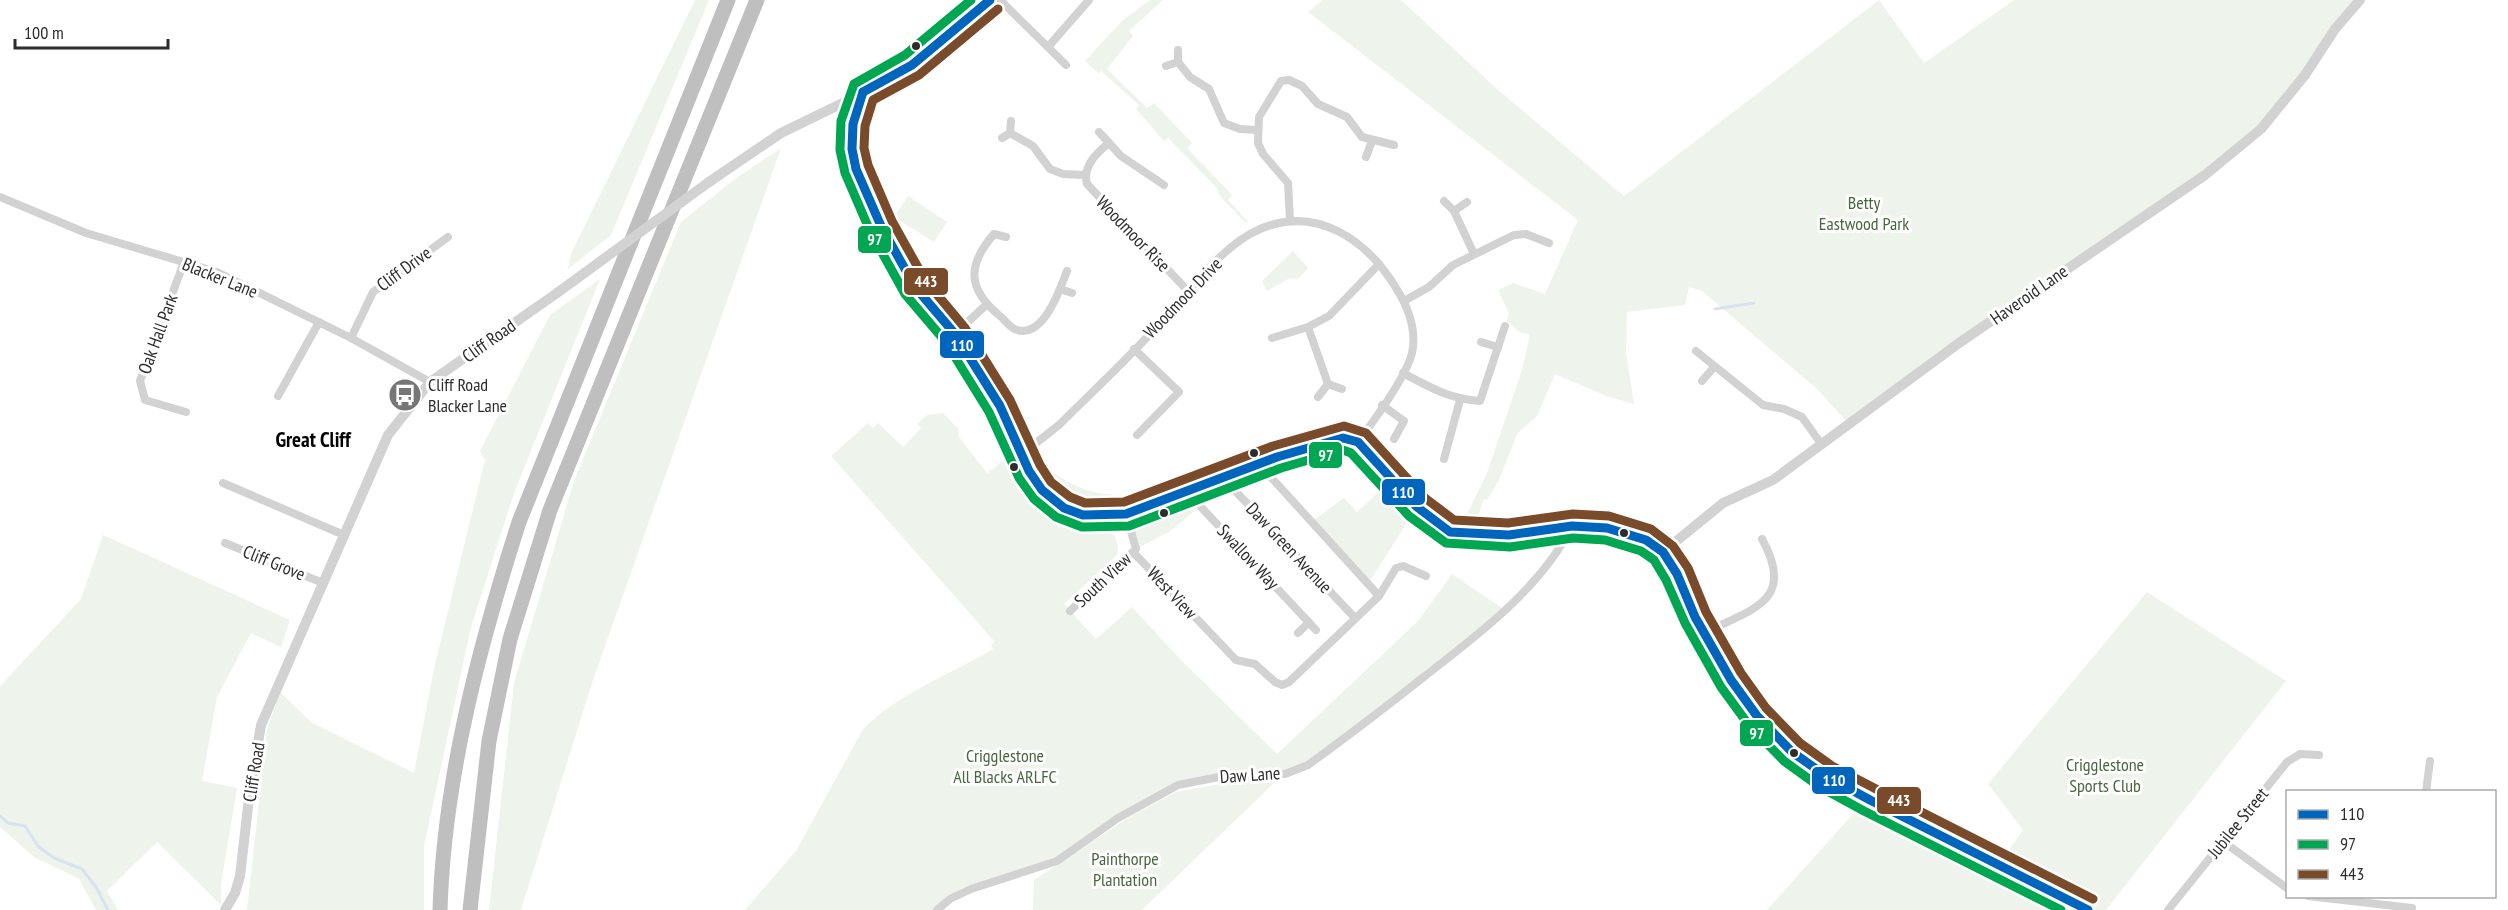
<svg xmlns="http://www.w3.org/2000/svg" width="2508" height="910" font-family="'PT Sans Narrow',sans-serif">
<rect width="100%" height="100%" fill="#fff"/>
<g fill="#eef3eb">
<path d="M 695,0 L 709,0 L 611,235 L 568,269 L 571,254 Z"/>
<path d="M 1150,0 L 1163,0 L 1129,31 L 1133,36 L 1107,69 L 1147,108 L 1154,103 L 1192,143 L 1187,148 L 1232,195 L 1228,200 L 1248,222 L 1246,223 L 1220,196 L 1217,188 L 1168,138 L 1164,141 L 1136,109 L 1139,105 L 1101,71 L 1098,73 L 1085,61 L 1123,20 Z"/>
<path d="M 1323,0 L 1401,0 L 1496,88 L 1624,196 L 1879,0 L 1924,63 L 2014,0 L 2360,0 L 2261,129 L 1849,424 L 1817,389 L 1702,291 L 1689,287 L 1685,305 L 1627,312 L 1626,353 L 1634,404 L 1606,396 L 1555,374 L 1537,416 L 1517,434 L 1499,480 L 1487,500 L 1484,499 L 1474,527 L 1462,525 L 1487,473 L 1522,370 L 1530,335 L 1520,332 L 1507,321 L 1509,314 L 1498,290 L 1513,283 L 1545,294 L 1578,220 L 1308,12 Z"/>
<path d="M 781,148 L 592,683 L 521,910 L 489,910 L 514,683 L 574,481 L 681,222 L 735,179 Z"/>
<path d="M 908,196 L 947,222 L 934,242 L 894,217 Z"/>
<path d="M 1293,251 L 1308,268 L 1298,279 L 1290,278 L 1267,291 L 1262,281 Z"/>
<path d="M 600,279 L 514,493 L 471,627 L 424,846 L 424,910 L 247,910 L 267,730 L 280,692 L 311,722 L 414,773 L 435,664 L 485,460 L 480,451 L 550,315 Z"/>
<path d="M 943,413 L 958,428 L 959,437 L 987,473 L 1010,455 L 1045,511 C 1056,519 1071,525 1084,528 C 1091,529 1101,527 1108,530 C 1117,534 1119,547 1117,555 L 1064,604 L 1096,639 L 1132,607 L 1181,660 L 1277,754 L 1418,621 L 1452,574 L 1502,608 L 1453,654 L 1294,771 L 1178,785 L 1070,852 L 971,889 L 937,910 L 745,910 L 796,851 L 862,731 C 891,697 953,673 993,649 L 991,645 L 995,642 L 831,456 L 868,423 L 873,428 L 878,423 L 903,447 L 921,428 L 917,424 L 927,415 Z"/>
<path d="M 1023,446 C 1079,503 1113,499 1186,491 L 1200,506 L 1169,532 L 1136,549 L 1126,514 L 1083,515 L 1042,490 Z"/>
<path d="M 1391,480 L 1417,507 L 1368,584 L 1311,522 L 1344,498 L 1357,512 Z"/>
<path d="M 103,535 L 290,620 L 281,647 L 251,633 L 217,697 L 202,781 L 237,788 L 221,884 L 221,905 L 157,842 L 107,891 L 118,910 L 96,910 L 79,879 L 34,857 L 0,827 L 0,686 L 81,599 Z"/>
<path d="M 2147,592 L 2286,681 L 2106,910 L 1767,910 L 1860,806 L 1999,864 L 2023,830 L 1988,784 Z"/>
<path d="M 1253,778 L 1275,782 L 1142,910 L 1033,910 L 1034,880 L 1131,816 L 1176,792 Z"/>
</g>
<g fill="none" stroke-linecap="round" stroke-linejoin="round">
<g stroke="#d8e2f0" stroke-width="3">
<path d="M 1715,309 L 1754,303"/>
<path d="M 0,816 L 8,823 L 25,826 L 38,846 L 54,858 L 82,869 L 96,887 L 108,910"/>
</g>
<g stroke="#d2d2d2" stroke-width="8">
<path d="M 1000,0 L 1066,65"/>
<path d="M 1048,47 L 1089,0"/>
<path d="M 1178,62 L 1190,77 L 1209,89 L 1224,123 L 1240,129 L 1257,130"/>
<path d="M 1166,66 L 1178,62 L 1178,50"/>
<path d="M 1099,132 L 1121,156 L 1164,185"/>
<path d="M 1010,133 L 1033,146 L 1050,169 L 1063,174 L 1084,175"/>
<path d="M 1002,138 L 1010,133 L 1011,121"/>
<path d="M 1109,143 C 1096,153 1082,167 1087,184 L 1187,290"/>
<path d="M 1366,157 L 1372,141"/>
<path d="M 0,197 L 86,233 L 217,272 L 351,338 L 430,382"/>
<path d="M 1444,201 L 1454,211 L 1474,254"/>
<path d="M 1454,211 L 1467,202"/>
<path d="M 1290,220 L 1288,183 L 1263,154 L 1258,143 L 1259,117 L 1281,81 L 1289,80 L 1302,86 L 1318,104 L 1347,117 L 1362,137 L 1394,145"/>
<path d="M 1006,237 L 994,234 C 967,265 967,289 1000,316 C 1006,321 1010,328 1017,330 C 1044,338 1060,289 1067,271"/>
<path d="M 184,262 L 140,381 L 145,400 L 186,412"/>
<path d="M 1060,289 L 1072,293"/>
<path d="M 1404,301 L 1429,287 L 1453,265 L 1514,235 L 1526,234 L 1549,243"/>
<path d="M 1308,327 L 1328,384"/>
<path d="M 955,334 L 986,305"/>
<path d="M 351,338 L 373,292 L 448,237"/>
<path d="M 1272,338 L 1308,327 L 1329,316 L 1379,264"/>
<path d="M 1481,342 L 1498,347"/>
<path d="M 1134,349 L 1179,392 L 1137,435"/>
<path d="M 1696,351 L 1763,405 L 1784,409 L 1802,417 L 1822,445"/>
<path d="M 1403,373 C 1429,387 1450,399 1480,401 L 1505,326"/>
<path d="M 1702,381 L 1714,367"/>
<path d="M 278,396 L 319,322"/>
<path d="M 1318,397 L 1328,384 L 1342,389"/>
<path d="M 1382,405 L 1404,421 L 1394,439"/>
<path d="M 1018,449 L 1036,443 L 1059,425 C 1093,391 1129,358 1161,322 C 1189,292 1222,245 1260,229 C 1317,205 1367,240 1396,288 C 1408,307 1417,330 1412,353 C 1407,375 1373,422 1358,442"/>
<path d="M 1444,459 L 1460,400"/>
<path d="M 1259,464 L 1379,596"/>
<path d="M 1223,478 L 1355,618"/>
<path d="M 223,483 L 344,535"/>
<path d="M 1186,491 L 1316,630"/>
<path d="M 225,543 L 323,583"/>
<path d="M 1134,553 L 1236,660 L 1255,664 L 1275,682 L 1282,685 L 1289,682 L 1379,596 L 1396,568 L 1403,566 L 1426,576"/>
<path d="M 1070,611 L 1136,549 L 1126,514"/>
<path d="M 1298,633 L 1309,622"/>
<path d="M 1704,633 C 1751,609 1797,602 1762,539"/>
<path d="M 2426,792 L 2430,761"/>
<path d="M 2224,842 L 2288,889"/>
<path d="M 2308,896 L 2412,908"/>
<path d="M 937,910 L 950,899 L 971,889 L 1057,861 L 1118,818 L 1178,785 L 1224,776 L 1285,774 L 1308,765 C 1348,736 1387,706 1425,676 C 1479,634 1541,588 1572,526"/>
<path d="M 2168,910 L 2287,762 L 2300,754 L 2319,755"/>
</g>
<g stroke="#d2d2d2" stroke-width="10">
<path d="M 863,92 L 853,124 L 852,149 L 856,169 L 881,226 L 915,287 L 955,334 L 1000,406 L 1029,471 L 1042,490 L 1064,508 L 1083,515 L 1126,514 L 1277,457 L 1343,438 L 1358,442 L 1417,507 L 1450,532 L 1509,535 L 1572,526 L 1607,528 L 1646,540 L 1663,552 L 1677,574 L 1695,617 L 1731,680 L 1757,716 L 1792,752 L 1826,776 L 1870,800 L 2088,910"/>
<path d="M 709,182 L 781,133 L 886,82 L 912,65 L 990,0"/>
<path d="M 1663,552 L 1723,503 L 1773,480 L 1959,343 L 2205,175 L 2261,129 L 2305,75 L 2335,29 L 2360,0"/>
<path d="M 225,910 L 235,893 L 240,876 L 249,798 L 261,725 L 388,435 L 430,382 L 557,293"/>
</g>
<g stroke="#bfbfbf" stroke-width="15">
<path d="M 440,910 C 444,778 479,647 519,522 L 728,0"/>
<path d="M 470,910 L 489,741 L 510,639 L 550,510 L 757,0"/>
</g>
<path stroke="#d2d2d2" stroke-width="10" d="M 557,293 L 709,182"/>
<defs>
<g id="bus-1">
<path d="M 863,92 L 853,124 L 852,149 L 856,169 L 881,226 L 915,287 L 955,334 L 1000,406 L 1029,471 L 1042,490 L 1064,508 L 1083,515 L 1126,514 L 1277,457 L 1343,438 L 1358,442 L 1417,507 L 1450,532 L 1509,535 L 1572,526 L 1607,528 L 1646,540 L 1663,552 L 1677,574 L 1695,617 L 1731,680 L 1757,716 L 1792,752 L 1826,776 L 1870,800 L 2088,910"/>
<path d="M 863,92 L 912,65 L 990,0"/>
</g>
<path id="bus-2" d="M 971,0 L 905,55 L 854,84 L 841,121 L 840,150 L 845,173 L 870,231 L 905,294 L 945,341 L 989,412 L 1019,478 L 1034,499 L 1056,517 L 1082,527 L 1129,526 L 1281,468 L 1343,450 L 1351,453 L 1409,516 L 1446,543 L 1510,547 L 1573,538 L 1605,540 L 1641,551 L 1654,560 L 1666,580 L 1685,623 L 1721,687 L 1748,724 L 1784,761 L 1820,787 L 1864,811 L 2061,910"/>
<path id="bus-3" d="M 998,9 L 919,75 L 873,100 L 865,126 L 864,148 L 868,165 L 892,221 L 925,280 L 965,328 L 1010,400 L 1040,465 L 1051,482 L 1070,497 L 1085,503 L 1124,502 L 1273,446 L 1344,426 L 1366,433 L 1425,498 L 1454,520 L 1508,523 L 1573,514 L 1609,516 L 1651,529 L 1673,546 L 1688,568 L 1706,612 L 1741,673 L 1766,708 L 1800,743 L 1832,766 L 1876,789 L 2093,899"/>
</defs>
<use href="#bus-1" stroke="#fff" stroke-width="14"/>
<use href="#bus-2" stroke="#fff" stroke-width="14"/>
<use href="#bus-3" stroke="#fff" stroke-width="14"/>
<use href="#bus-1" stroke="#0065bd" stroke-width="9"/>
<use href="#bus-2" stroke="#00a651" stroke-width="9"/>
<use href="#bus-3" stroke="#7a4b2a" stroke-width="9"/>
</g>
<defs>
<symbol id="bus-disc" viewBox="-11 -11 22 22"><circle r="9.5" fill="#767676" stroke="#fff"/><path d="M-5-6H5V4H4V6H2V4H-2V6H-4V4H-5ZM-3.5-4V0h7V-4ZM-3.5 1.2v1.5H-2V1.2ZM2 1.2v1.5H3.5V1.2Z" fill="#fff"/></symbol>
</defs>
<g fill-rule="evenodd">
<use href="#bus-disc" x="386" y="376" width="38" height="38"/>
</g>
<g fill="#2d2d2d" stroke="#fff" stroke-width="2">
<circle cx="916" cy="46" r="5"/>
<circle cx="1254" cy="453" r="5"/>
<circle cx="1014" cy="467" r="5"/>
<circle cx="1164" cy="513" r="5"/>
<circle cx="1624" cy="533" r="5"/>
<circle cx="1794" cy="753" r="5"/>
</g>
<g text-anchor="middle" stroke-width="6" stroke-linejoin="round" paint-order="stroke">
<g font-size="18" fill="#47673c" stroke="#fff">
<text x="1864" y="209">Betty<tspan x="1864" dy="21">Eastwood Park</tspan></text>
<text x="1005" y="762">Crigglestone<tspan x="1005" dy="21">All Blacks ARLFC</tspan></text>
<text x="2105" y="771">Crigglestone<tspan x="2105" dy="21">Sports Club</tspan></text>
<text x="1125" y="865">Painthorpe<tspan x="1125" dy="21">Plantation</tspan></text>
</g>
<g font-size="18" fill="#2d2d2d" stroke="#fff">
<text transform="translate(1133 234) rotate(46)" y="6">Woodmoor Rise</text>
<text transform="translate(404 269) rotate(-36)" y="6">Cliff Drive</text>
<text transform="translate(220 278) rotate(22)" y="6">Blacker Lane</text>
<text transform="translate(2029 295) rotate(-35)" y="6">Haveroid Lane</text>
<text transform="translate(1183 298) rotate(-46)" y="6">Woodmoor Drive</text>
<text transform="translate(158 334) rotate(-70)" y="6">Oak Hall Park</text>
<text transform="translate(489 341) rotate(-35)" y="6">Cliff Road</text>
<text transform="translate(1289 548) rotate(47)" y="6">Daw Green Avenue</text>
<text transform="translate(1248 557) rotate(47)" y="6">Swallow Way</text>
<text transform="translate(274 563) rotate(22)" y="6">Cliff Grove</text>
<text transform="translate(1103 580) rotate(-43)" y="6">South View</text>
<text transform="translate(1172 593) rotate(47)" y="6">West View</text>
<text transform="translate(254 772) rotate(-81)" y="6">Cliff Road</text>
<text transform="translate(1250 775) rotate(-4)" y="6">Daw Lane</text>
<text transform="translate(2238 823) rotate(-51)" y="6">Jubilee Street</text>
</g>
<g font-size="18" fill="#2d2d2d" stroke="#fff" text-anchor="start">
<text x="428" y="391">Cliff Road<tspan x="428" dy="21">Blacker Lane</tspan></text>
</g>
<g font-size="21" font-weight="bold" fill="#000" stroke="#fff">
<text x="313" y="447">Great Cliff</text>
</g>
</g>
<g stroke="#fff" stroke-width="2">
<rect x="857" y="225" width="35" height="29" rx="6" fill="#00a651"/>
<rect x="903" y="267" width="46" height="29" rx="6" fill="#7a4b2a"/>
<rect x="939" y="330" width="46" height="29" rx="6" fill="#0065bd"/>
<rect x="1308" y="441" width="35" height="28" rx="6" fill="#00a651"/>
<rect x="1381" y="478" width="45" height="28" rx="6" fill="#0065bd"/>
<rect x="1739" y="719" width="35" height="28" rx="6" fill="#00a651"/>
<rect x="1811" y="766" width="45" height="29" rx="6" fill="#0065bd"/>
<rect x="1876" y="786" width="46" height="29" rx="6" fill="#7a4b2a"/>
</g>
<g font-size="16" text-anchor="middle" font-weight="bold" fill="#fff">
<text x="875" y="245">97</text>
<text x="926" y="287">443</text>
<text x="962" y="351">110</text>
<text x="1326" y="461">97</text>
<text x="1403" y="498">110</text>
<text x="1757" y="739">97</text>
<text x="1834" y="786">110</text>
<text x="1899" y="806">443</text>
</g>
<rect x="2286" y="790" width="210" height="108" fill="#ffffff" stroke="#ababab" stroke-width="1.5"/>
<rect x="2298" y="810" width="30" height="9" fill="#0065bd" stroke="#ababab" stroke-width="1.5"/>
<text x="2340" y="820" font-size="18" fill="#2d2d2d">110</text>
<rect x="2298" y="840" width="30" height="9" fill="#00a651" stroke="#ababab" stroke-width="1.5"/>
<text x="2340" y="850" font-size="18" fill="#2d2d2d">97</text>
<rect x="2298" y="870" width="30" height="9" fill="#7a4b2a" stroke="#ababab" stroke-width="1.5"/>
<text x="2340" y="880" font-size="18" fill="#2d2d2d">443</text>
<path d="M15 39v9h153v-9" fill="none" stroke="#2d2d2d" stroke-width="3"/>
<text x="24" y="39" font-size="18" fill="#2d2d2d" stroke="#ffffff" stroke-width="4.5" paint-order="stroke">100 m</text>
</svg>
